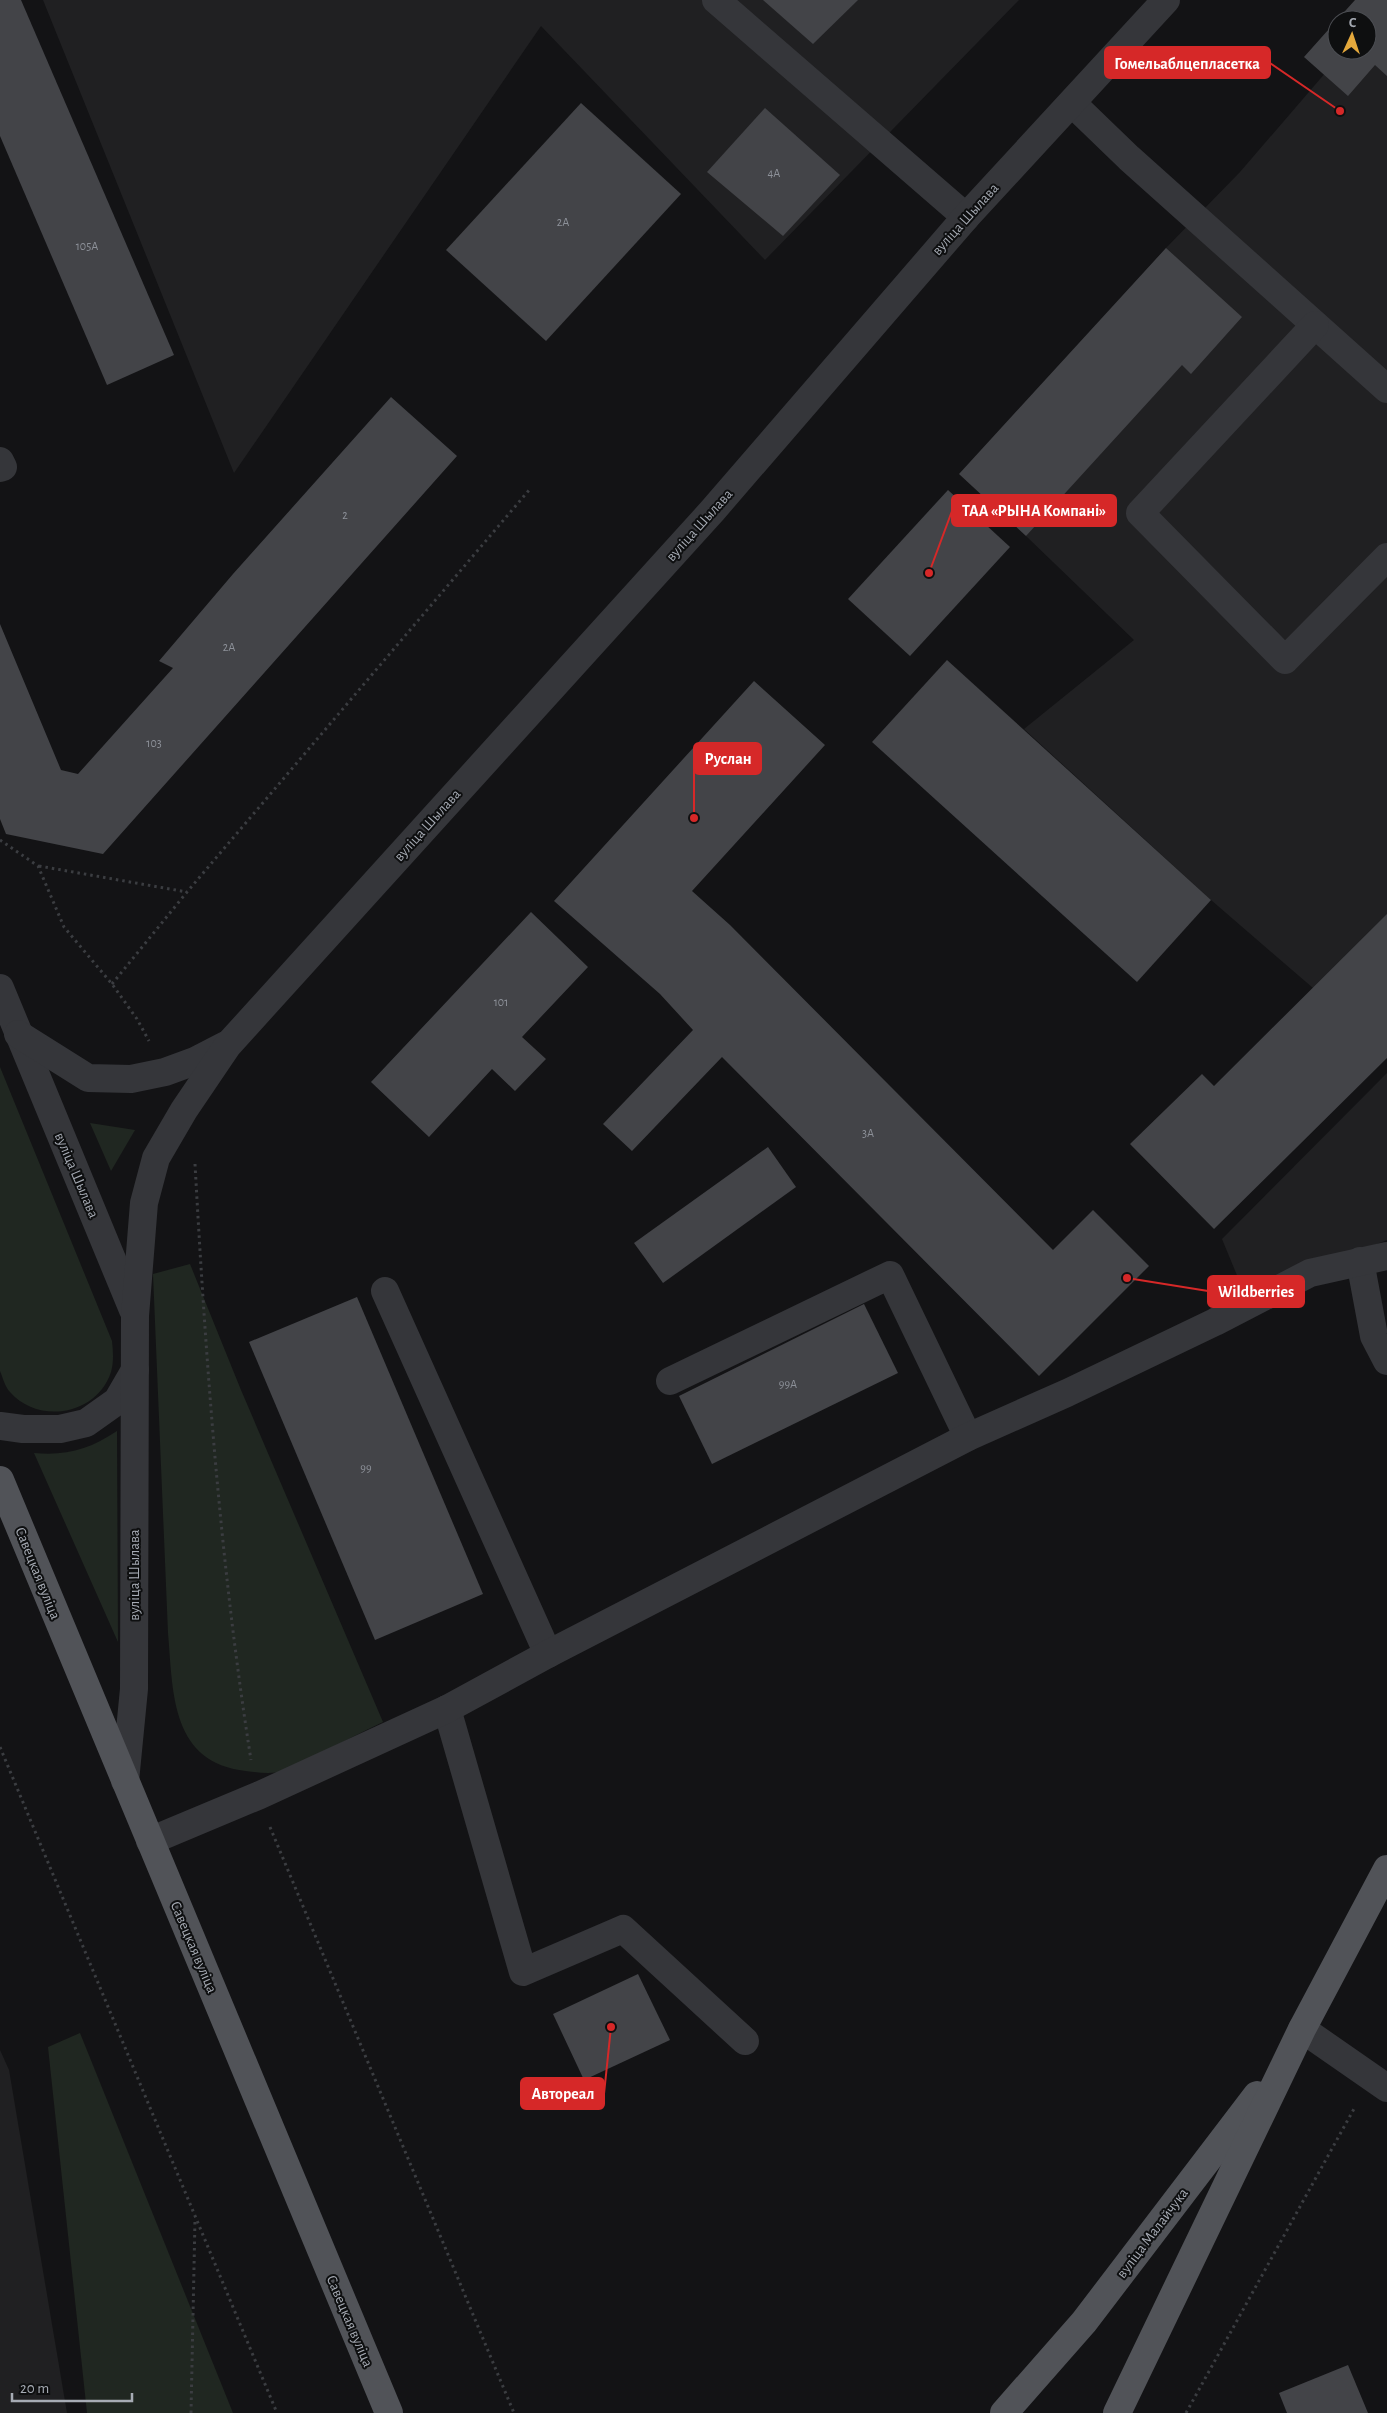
<svg xmlns="http://www.w3.org/2000/svg" width="1387" height="2413" font-family="'Alegreya Sans',sans-serif">
<rect width="100%" height="100%" fill="#131315"/>
<g fill="#202022">
<path d="M 43,0 L 1019,0 L 765,260 L 541,26 L 234,473 Z"/>
<path d="M 1387,1 L 1387,1058 L 1313,988 L 1211,900 L 1024,729 L 1134,640 L 1026,536 L 1115,305 L 1166,248 L 1240,172 L 1345,50 L 1367,50 Z"/>
<path d="M 1387,1073 L 1387,1240 L 1246,1297 L 1222,1239 Z"/>
<path d="M 0,2050 L 9,2070 L 67,2413 L 0,2413 Z"/>
</g>
<g fill="#202721">
<path d="M 0,1067 L 112,1341 C 113,1351 114,1361 111,1372 C 97,1415 39,1425 10,1392 C 5,1387 3,1378 0,1371 Z"/>
<path d="M 90,1123 L 135,1130 L 111,1171 Z"/>
<path d="M 190,1264 L 241,1390 L 383,1722 C 360,1733 338,1744 315,1756 C 305,1760 295,1768 284,1771 C 270,1775 253,1772 239,1770 C 170,1758 173,1689 168,1633 L 153,1274 Z"/>
<path d="M 117,1431 L 118,1642 L 34,1453 C 67,1456 90,1449 117,1431 Z"/>
<path d="M 80,2033 L 233,2413 L 87,2413 L 48,2047 Z"/>
</g>
<g fill="#434448">
<path d="M 0,0 L 21,0 L 174,355 L 107,385 L 0,136 Z"/>
<path d="M 763,0 L 858,0 L 813,44 Z"/>
<path d="M 1355,0 L 1387,0 L 1387,76 L 1375,65 L 1348,96 L 1304,57 L 1337,20 L 1337,50 L 1367,50 L 1367,20 L 1337,20 Z"/>
<path d="M 581,103 L 681,194 L 546,341 L 446,250 Z"/>
<path d="M 765,108 L 840,175 L 783,236 L 707,172 Z"/>
<path d="M 1166,248 L 1242,317 L 1191,374 L 1182,365 L 1026,536 L 959,474 Z"/>
<path d="M 391,397 L 457,456 L 103,854 L 6,834 L 0,819 L 0,624 L 61,770 L 78,774 L 173,668 L 159,661 L 233,574 Z"/>
<path d="M 948,490 L 1010,547 L 910,656 L 848,599 Z"/>
<path d="M 947,660 L 1211,900 L 1137,982 L 872,742 Z"/>
<path d="M 754,681 L 825,745 L 692,891 L 730,925 L 1053,1250 L 1093,1210 L 1149,1266 L 1039,1376 L 722,1057 L 632,1151 L 603,1124 L 693,1030 L 660,994 L 554,901 Z"/>
<path d="M 531,912 L 588,967 L 522,1037 L 546,1059 L 515,1091 L 492,1069 L 429,1137 L 371,1082 Z"/>
<path d="M 1387,914 L 1387,1058 L 1214,1229 L 1130,1144 L 1202,1074 L 1214,1086 Z"/>
<path d="M 768,1147 L 796,1187 L 663,1283 L 634,1243 Z"/>
<path d="M 357,1297 L 483,1594 L 375,1640 L 249,1342 Z"/>
<path d="M 864,1304 L 898,1373 L 712,1464 L 679,1396 Z"/>
<path d="M 638,1974 L 670,2040 L 584,2080 L 553,2014 Z"/>
<path d="M 1348,2365 L 1368,2413 L 1287,2413 L 1279,2393 Z"/>
</g>
<g fill="none" stroke-linecap="round" stroke-linejoin="round">
<g stroke="#3b3d41" stroke-width="3" stroke-dasharray="2.5 4" stroke-linecap="butt">
<path d="M 0,840 L 38,866 L 64,927 L 112,984 L 137,1019 L 149,1041"/>
<path d="M 39,866 L 187,892"/>
<path d="M 112,984 L 187,892 L 530,489"/>
<path d="M 195,1164 C 206,1363 220,1563 251,1760"/>
<path d="M 0,1747 L 277,2413"/>
<path d="M 270,1827 L 514,2413"/>
<path d="M 191,2413 L 195,2219"/>
<path d="M 1186,2413 L 1355,2107"/>
</g>
<g stroke="#35363a" stroke-width="28">
<path d="M 716,0 L 966,217"/>
<path d="M 1072,103 L 1129,158 L 1387,389"/>
<path d="M 1315,325 L 1140,513 L 1285,660 L 1387,557"/>
<path d="M 0,461 L 3,467 L 0,468"/>
<path d="M 0,988 L 133,1310"/>
<path d="M 18,1034 L 88,1078 L 131,1079 L 165,1072 L 195,1061 L 226,1045"/>
<path d="M 1360,1261 L 1374,1336 L 1387,1361"/>
<path d="M 385,1291 L 548,1654"/>
<path d="M 670,1381 L 890,1275 L 968,1437"/>
<path d="M 0,1426 L 23,1429 L 60,1429 L 86,1423 L 117,1401 L 135,1370"/>
<path d="M 447,1709 L 523,1972 L 623,1929 L 745,2041"/>
<path d="M 125,1781 L 134,1689 L 135,1316 L 144,1203 L 156,1158 L 184,1110 L 228,1045 L 713,510 L 966,217 L 1166,0"/>
<path d="M 150,1841 L 260,1795 L 447,1709 L 548,1654 L 968,1437 L 1067,1393 L 1215,1322 L 1310,1273 L 1387,1256"/>
<path d="M 1302,2029 L 1387,2088"/>
</g>
<g stroke="#515358" stroke-width="28">
<path d="M 0,1480 L 389,2413"/>
<path d="M 1004,2413 L 1084,2322 L 1257,2095"/>
<path d="M 1117,2413 L 1302,2029 L 1387,1869"/>
</g>
</g>
<g text-anchor="middle" stroke-width="4" stroke-linejoin="round" paint-order="stroke">
<g font-size="12" fill="#8d9199">
<text x="774" y="177">4А</text>
<text x="563" y="226">2А</text>
<text x="87" y="250">105А</text>
<text x="345" y="519">2</text>
<text x="229" y="651">2А</text>
<text x="154" y="747">103</text>
<text x="501" y="1006">101</text>
<text x="868" y="1137">3А</text>
<text x="788" y="1388">99А</text>
<text x="366" y="1472">99</text>
</g>
<g font-size="15" fill="#a6abb4" stroke="#0e0f10">
<text transform="translate(965 219) rotate(-48)" y="5">вуліца Шылава</text>
<text transform="translate(699 525) rotate(-48)" y="5">вуліца Шылава</text>
<text transform="translate(427 825) rotate(-48)" y="5">вуліца Шылава</text>
<text transform="translate(77 1175) rotate(67)" y="5">вуліца Шылава</text>
<text transform="translate(38 1573) rotate(68)" y="5">Савецкая вуліца</text>
<text transform="translate(134 1575) rotate(-90)" y="5">вуліца Шылава</text>
<text transform="translate(194 1947) rotate(67)" y="5">Савецкая вуліца</text>
<text transform="translate(1152 2233) rotate(-53)" y="5">вуліца Малайчука</text>
<text transform="translate(350 2321) rotate(67)" y="5">Савецкая вуліца</text>
</g>
</g>
<path fill="none" stroke="#d62828" stroke-width="2" d="M1340 111L1270 63M929 573L952 511M694 818L694 758M1127 1278L1208 1291M611 2027L604 2094"/>
<g fill="#d62828" stroke="#0e0f10" stroke-width="2">
<circle cx="1340" cy="111" r="5"/>
<circle cx="929" cy="573" r="5"/>
<circle cx="694" cy="818" r="5"/>
<circle cx="1127" cy="1278" r="5"/>
<circle cx="611" cy="2027" r="5"/>
</g>
<g fill="#d62828" stroke="#d62828" stroke-width="2">
<rect x="1105" y="47" width="165" height="31" rx="5"/>
<rect x="952" y="495" width="164" height="31" rx="5"/>
<rect x="694" y="743" width="67" height="31" rx="5"/>
<rect x="1208" y="1276" width="96" height="31" rx="5"/>
<rect x="521" y="2078" width="83" height="31" rx="5"/>
</g>
<g font-size="16" text-anchor="middle" font-weight="bold" fill="#fff">
<text x="1187" y="69">Гомельаблцепласетка</text>
<text x="1034" y="516">ТАА «РЫНА Компані»</text>
<text x="728" y="764">Руслан</text>
<text x="1256" y="1297">Wildberries</text>
<text x="563" y="2099">Автореал</text>
</g>
<g transform="translate(1352 35) rotate(3)"><circle r="24" fill="#0e0f10" stroke="#4b4d52"/>
<path d="M0-4L9 19L0 12L-9 19Z" fill="#e4a83c"/>
<text y="-8" font-size="14" font-weight="bold" text-anchor="middle" fill="#a6abb4">С</text>
</g>
<path d="M12 2393v8h120v-8" fill="none" stroke="#a6abb4" stroke-width="2.5"/>
<text x="20" y="2393" font-size="15" fill="#a6abb4" stroke="#0e0f10" stroke-width="4" paint-order="stroke">20 m</text>
</svg>
